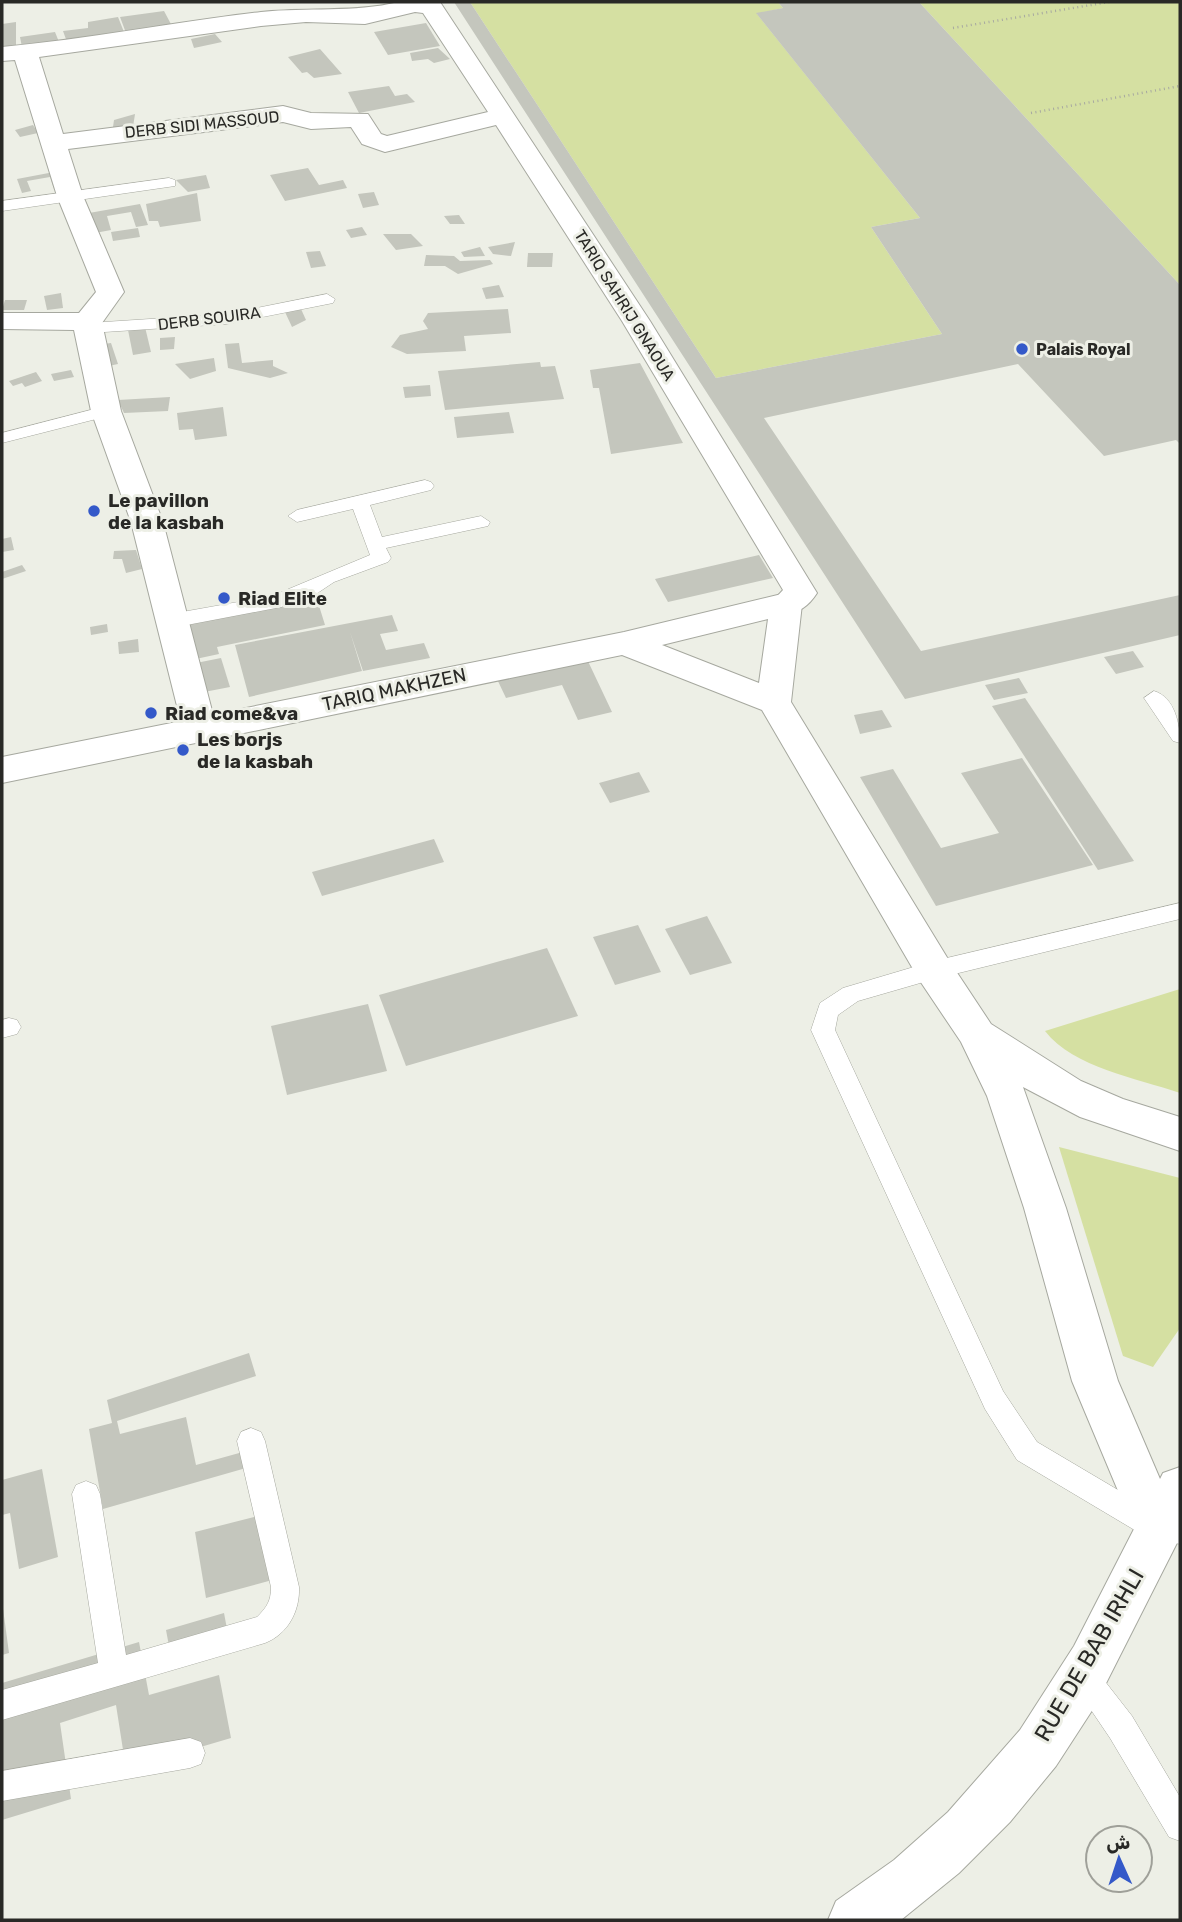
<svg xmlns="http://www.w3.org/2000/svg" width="1182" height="1922" font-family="Rubik,Vazirmatn,sans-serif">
<rect width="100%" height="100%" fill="#edefe6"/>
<g fill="#d5e0a2">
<path d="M 470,2 L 778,2 L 783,8 L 757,14 L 920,218 L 871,227 L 942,334 L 716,378 Z"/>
<path d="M 919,2 L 1180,2 L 1180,285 Z"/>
<path d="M 1180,989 L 1180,1093 C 1137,1078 1074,1068 1045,1031 Z"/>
<path d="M 1059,1147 L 1180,1178 L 1180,1328 L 1153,1367 L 1123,1356 Z"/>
</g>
<g fill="#c4c6bd">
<path d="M 454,2 L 470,2 L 716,378 L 942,334 L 871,227 L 920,218 L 756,13 L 783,8 L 778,2 L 919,2 L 1180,285 L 1180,444 L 1176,440 L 1104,456 L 1018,364 L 764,418 L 921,651 L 1180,595 L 1180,635 L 905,699 Z"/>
<path d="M 164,11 L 172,26 L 126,33 L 120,17 Z"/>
<path d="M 118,17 L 124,32 L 67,42 L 63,31 L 88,28 L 88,22 Z"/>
<path d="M 16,22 L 16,48 L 2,48 L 2,24 Z"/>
<path d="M 426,23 L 440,46 L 388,55 L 374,32 Z"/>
<path d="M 55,32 L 59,42 L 22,47 L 20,37 Z"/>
<path d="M 215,34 L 222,42 L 194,48 L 191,39 Z"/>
<path d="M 438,48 L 450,59 L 434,63 L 428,59 L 412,61 L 410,53 Z"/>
<path d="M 320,49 L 342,74 L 314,78 L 307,72 L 302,73 L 288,57 Z"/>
<path d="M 389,86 L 395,96 L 407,94 L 415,102 L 359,113 L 348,92 Z"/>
<path d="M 135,114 L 133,127 L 113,127 L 114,120 Z"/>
<path d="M 33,125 L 38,133 L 20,137 L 15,130 Z"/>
<path d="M 308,168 L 319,185 L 343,180 L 347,188 L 285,201 L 270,175 Z"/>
<path d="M 54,172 L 59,187 L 54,189 L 50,177 L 27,181 L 31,191 L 22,193 L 17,179 Z"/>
<path d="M 206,175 L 210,188 L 188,192 L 176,180 Z"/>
<path d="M 374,192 L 379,205 L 363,208 L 358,194 Z"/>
<path d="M 197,193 L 201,221 L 160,227 L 158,221 L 149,221 L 146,204 Z"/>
<path d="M 140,204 L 148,225 L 136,227 L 131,212 L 107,216 L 111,230 L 95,233 L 89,213 Z"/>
<path d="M 459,215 L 465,224 L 450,224 L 444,216 Z"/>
<path d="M 362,227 L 367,235 L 351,238 L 346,230 Z"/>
<path d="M 138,228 L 140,237 L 113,241 L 111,232 Z"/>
<path d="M 383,234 L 411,234 L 423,246 L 396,250 Z"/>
<path d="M 515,242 L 511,256 L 493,254 L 488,247 Z"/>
<path d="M 480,247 L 485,256 L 464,257 L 461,252 Z"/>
<path d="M 320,251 L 326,266 L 311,268 L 306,252 Z"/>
<path d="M 528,253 L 553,253 L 552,267 L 527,267 Z"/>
<path d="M 426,255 L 454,256 L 460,261 L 490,260 L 493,264 L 458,274 L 445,266 L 424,266 Z"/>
<path d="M 499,285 L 504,297 L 486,299 L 482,288 Z"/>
<path d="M 61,293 L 63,308 L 47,310 L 44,296 Z"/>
<path d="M 5,300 L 27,300 L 24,310 L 2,310 Z"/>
<path d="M 301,309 L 306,320 L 292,327 L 285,312 Z"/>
<path d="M 508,309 L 511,333 L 464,336 L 466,351 L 407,354 L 391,347 L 400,335 L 428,329 L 423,321 L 428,313 Z"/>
<path d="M 145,327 L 151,352 L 133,355 L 128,330 Z"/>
<path d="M 175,337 L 174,349 L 160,350 L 160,338 Z"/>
<path d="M 111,343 L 118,364 L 104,367 L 97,345 Z"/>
<path d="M 239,343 L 242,363 L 273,360 L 273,366 L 288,373 L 270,378 L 228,368 L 225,344 Z"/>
<path d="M 214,358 L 216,371 L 190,379 L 175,364 Z"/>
<path d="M 540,362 L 541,367 L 555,366 L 564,399 L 445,410 L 438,371 Z"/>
<path d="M 640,363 L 683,443 L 611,454 L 599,388 L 593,388 L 590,370 Z"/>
<path d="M 71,370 L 74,377 L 54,381 L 51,374 Z"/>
<path d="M 36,372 L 42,381 L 25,387 L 22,383 L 13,386 L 9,381 Z"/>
<path d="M 430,385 L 431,396 L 405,398 L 403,387 Z"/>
<path d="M 170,397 L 168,411 L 124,413 L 118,400 Z"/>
<path d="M 223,407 L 227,436 L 195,440 L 193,429 L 179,430 L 177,413 Z"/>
<path d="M 509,412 L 514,433 L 457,438 L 454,417 Z"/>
<path d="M 11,537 L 14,550 L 2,552 L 2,539 Z"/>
<path d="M 136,550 L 142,569 L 126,573 L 122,559 L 113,559 L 114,551 Z"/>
<path d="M 759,555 L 773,578 L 668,602 L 655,579 Z"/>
<path d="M 22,565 L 26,571 L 2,579 L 2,572 Z"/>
<path d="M 316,596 L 325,625 L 217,647 L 219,654 L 191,660 L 180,623 Z"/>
<path d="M 392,615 L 398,631 L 380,634 L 386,650 L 424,643 L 430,658 L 363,671 L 350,632 L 362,671 L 249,697 L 235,645 Z"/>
<path d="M 107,624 L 108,632 L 91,635 L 90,627 Z"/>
<path d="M 138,639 L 139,652 L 119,654 L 118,642 Z"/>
<path d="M 1133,651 L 1144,667 L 1116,674 L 1104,657 Z"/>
<path d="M 586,657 L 612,712 L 578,720 L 562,685 L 506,698 L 496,677 Z"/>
<path d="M 221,658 L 230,687 L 199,693 L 191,664 Z"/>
<path d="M 1019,678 L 1028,693 L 994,700 L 985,685 Z"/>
<path d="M 1025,698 L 1134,861 L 1098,870 L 992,706 Z"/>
<path d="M 882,710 L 892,727 L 860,734 L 854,715 Z"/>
<path d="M 1022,758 L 1093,865 L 936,906 L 860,777 L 893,769 L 941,848 L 999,833 L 961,773 Z"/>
<path d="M 639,772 L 650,792 L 610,803 L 599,783 Z"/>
<path d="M 434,839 L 444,862 L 322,896 L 312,872 Z"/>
<path d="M 707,916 L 732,963 L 690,975 L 665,929 Z"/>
<path d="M 638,925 L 661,972 L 615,985 L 593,937 Z"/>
<path d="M 547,948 L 578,1016 L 406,1066 L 379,995 Z"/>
<path d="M 368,1004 L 387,1071 L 287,1095 L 271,1026 Z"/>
<path d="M 249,1353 L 256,1376 L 117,1421 L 120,1434 L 186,1417 L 196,1465 L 250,1450 L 253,1466 L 103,1509 L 89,1429 L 112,1423 L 107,1400 Z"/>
<path d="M 42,1469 L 58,1557 L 19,1569 L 10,1513 L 2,1515 L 2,1480 Z"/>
<path d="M 274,1512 L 287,1576 L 206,1598 L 195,1532 Z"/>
<path d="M 2,1601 L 9,1653 L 2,1655 Z"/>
<path d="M 224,1613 L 231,1650 L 173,1667 L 166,1630 Z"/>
<path d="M 139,1642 L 149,1695 L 219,1675 L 231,1738 L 126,1769 L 116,1705 L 60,1723 L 71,1799 L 2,1820 L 2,1683 Z"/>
</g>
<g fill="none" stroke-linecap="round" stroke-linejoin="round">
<defs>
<g id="lane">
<path d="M 169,178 L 175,180 L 175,186 L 2,211 L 2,201 Z"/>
<path d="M 327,294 L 335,299 L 333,303 L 227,324 L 89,333 L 81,328 L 89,323 L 227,314 Z"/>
<path d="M 106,406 L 112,407 L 115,411 L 112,415 L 2,443 L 2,433 Z"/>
<path d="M 425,480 L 431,482 L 434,486 L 431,490 L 370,505 L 382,537 L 481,516 L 490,522 L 488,526 L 386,548 L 391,558 L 388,562 L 334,582 L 310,598 L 281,607 L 171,628 L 161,621 L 171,614 L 272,596 L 370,555 L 353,509 L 297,522 L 288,516 L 297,510 Z"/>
<path d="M 1154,691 C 1175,697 1180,725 1180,743 L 1173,741 L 1144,698 Z"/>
<path d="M 1180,903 L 1180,919 L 934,979 L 858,1001 L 838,1015 L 835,1030 L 1003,1391 L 1037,1442 L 1162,1516 L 1180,1518 L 1180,1544 L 1148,1538 L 1017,1460 L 985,1409 L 811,1030 L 820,1003 L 843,988 L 934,961 Z"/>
<path d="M 9,1018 L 17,1020 L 21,1027 L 17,1034 L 2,1038 L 2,1020 Z"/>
<path d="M 251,1428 L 261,1432 L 265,1441 L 299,1587 C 300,1611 288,1634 265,1643 L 2,1720 L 2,1690 L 98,1663 L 72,1494 L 76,1485 L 86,1481 L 96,1485 L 100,1494 L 126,1655 L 257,1617 C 267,1607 271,1601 271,1587 L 237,1441 L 241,1432 Z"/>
<path d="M 1083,1661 L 1093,1666 L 1132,1716 L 1180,1797 L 1180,1841 L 1169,1837 L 1110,1738 L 1068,1676 L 1073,1666 Z"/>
<path d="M 190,1738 L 201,1742 L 205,1753 L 201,1764 L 190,1768 L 2,1801 L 2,1771 Z"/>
</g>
<path id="street" d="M 399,2 L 440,2 L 650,321 L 817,593 C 807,609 793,617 774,612 L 770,604 L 783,590 L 622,321 L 496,125 L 385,152 L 362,144 L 351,127 L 311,129 L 283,122 L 68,149 L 83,196 L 124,292 L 102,323 L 121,411 L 163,522 L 217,730 L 212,739 L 200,742 L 188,739 L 183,730 L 131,522 L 91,411 L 74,330 L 2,329 L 2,313 L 79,313 L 96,292 L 57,196 L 15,60 L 2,61 L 2,47 C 89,39 175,22 261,12 C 308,7 353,13 399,2 ZM 415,12 L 423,13 L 488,112 L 387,136 L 381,134 L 368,114 L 311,113 L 283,106 L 63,134 L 39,57 L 261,26 L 306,22 L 365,24 Z"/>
<path id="secondary" d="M 786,593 L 798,596 L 802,604 L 791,702 L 948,959 L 991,1024 L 1081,1081 L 1123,1099 L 1180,1117 L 1180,1151 L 1080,1117 L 1023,1087 L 1066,1208 L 1118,1381 L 1160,1479 L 1163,1473 L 1180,1467 L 1180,1537 L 1093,1709 L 1056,1766 L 1010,1822 L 959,1873 L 901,1920 L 828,1920 L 836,1901 L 894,1860 L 948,1812 L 1020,1730 L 1074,1646 L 1134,1529 L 1072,1381 L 1024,1208 L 987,1096 L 961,1042 L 920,981 L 762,710 L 622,655 L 2,783 L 2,757 L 624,632 ZM 768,619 L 759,683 L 662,645 Z"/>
</defs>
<use href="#lane" stroke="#a6a89f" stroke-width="1"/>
<use href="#street" stroke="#a6a89f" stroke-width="2"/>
<use href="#secondary" stroke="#a6a89f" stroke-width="2"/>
<g stroke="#a7a8a1" stroke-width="2.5" stroke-dasharray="1 3.5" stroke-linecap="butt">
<path d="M 953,28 L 1109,2"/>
<path d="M 1031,113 L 1180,86"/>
</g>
<use href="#lane" fill="#fff" fill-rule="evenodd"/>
<use href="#street" fill="#fff" fill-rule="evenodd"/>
<use href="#secondary" fill="#fff" fill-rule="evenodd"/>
</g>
<g fill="#3459c9" stroke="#edefe6" stroke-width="2.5">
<circle cx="1022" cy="349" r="7"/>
<circle cx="94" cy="511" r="7"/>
<circle cx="224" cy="598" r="7"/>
<circle cx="151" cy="713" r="7"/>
<circle cx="183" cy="750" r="7"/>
</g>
<g text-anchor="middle" stroke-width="6" stroke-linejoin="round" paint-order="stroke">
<g font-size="16" fill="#292926" stroke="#edefe6">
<text transform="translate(202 124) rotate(-6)" y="6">DERB SIDI MASSOUD</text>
<text transform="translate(625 305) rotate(58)" y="6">TARIQ SAHRIJ GNAOUA</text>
<text transform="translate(209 318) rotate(-7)" y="6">DERB SOUIRA</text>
</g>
<g font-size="16" font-weight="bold" fill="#292926" stroke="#edefe6" text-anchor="start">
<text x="1036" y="355">Palais Royal</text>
</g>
<g font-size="19" font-weight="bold" fill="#292926" stroke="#edefe6" text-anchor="start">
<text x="108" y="507">Le pavillon<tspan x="108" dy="22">de la kasbah</tspan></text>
<text x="238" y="605">Riad Elite</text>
<text x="165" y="720">Riad come&amp;va</text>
<text x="197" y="746">Les borjs<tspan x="197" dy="22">de la kasbah</tspan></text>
</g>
<g font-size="19" fill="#292926" stroke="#edefe6">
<text transform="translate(394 689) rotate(-12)" y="7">TARIQ MAKHZEN</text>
</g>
<g font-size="23" fill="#292926" stroke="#edefe6">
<text transform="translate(1089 1655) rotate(-60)" y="8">RUE DE BAB IRHLI</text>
</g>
</g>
<rect width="1182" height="1922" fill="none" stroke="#292926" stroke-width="7"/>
<g transform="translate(1119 1859) rotate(357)"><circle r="33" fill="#edefe6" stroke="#9fa099" stroke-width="2"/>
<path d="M0-5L12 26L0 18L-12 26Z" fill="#3459c9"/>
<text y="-10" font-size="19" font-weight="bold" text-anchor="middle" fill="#292926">ش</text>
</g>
</svg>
